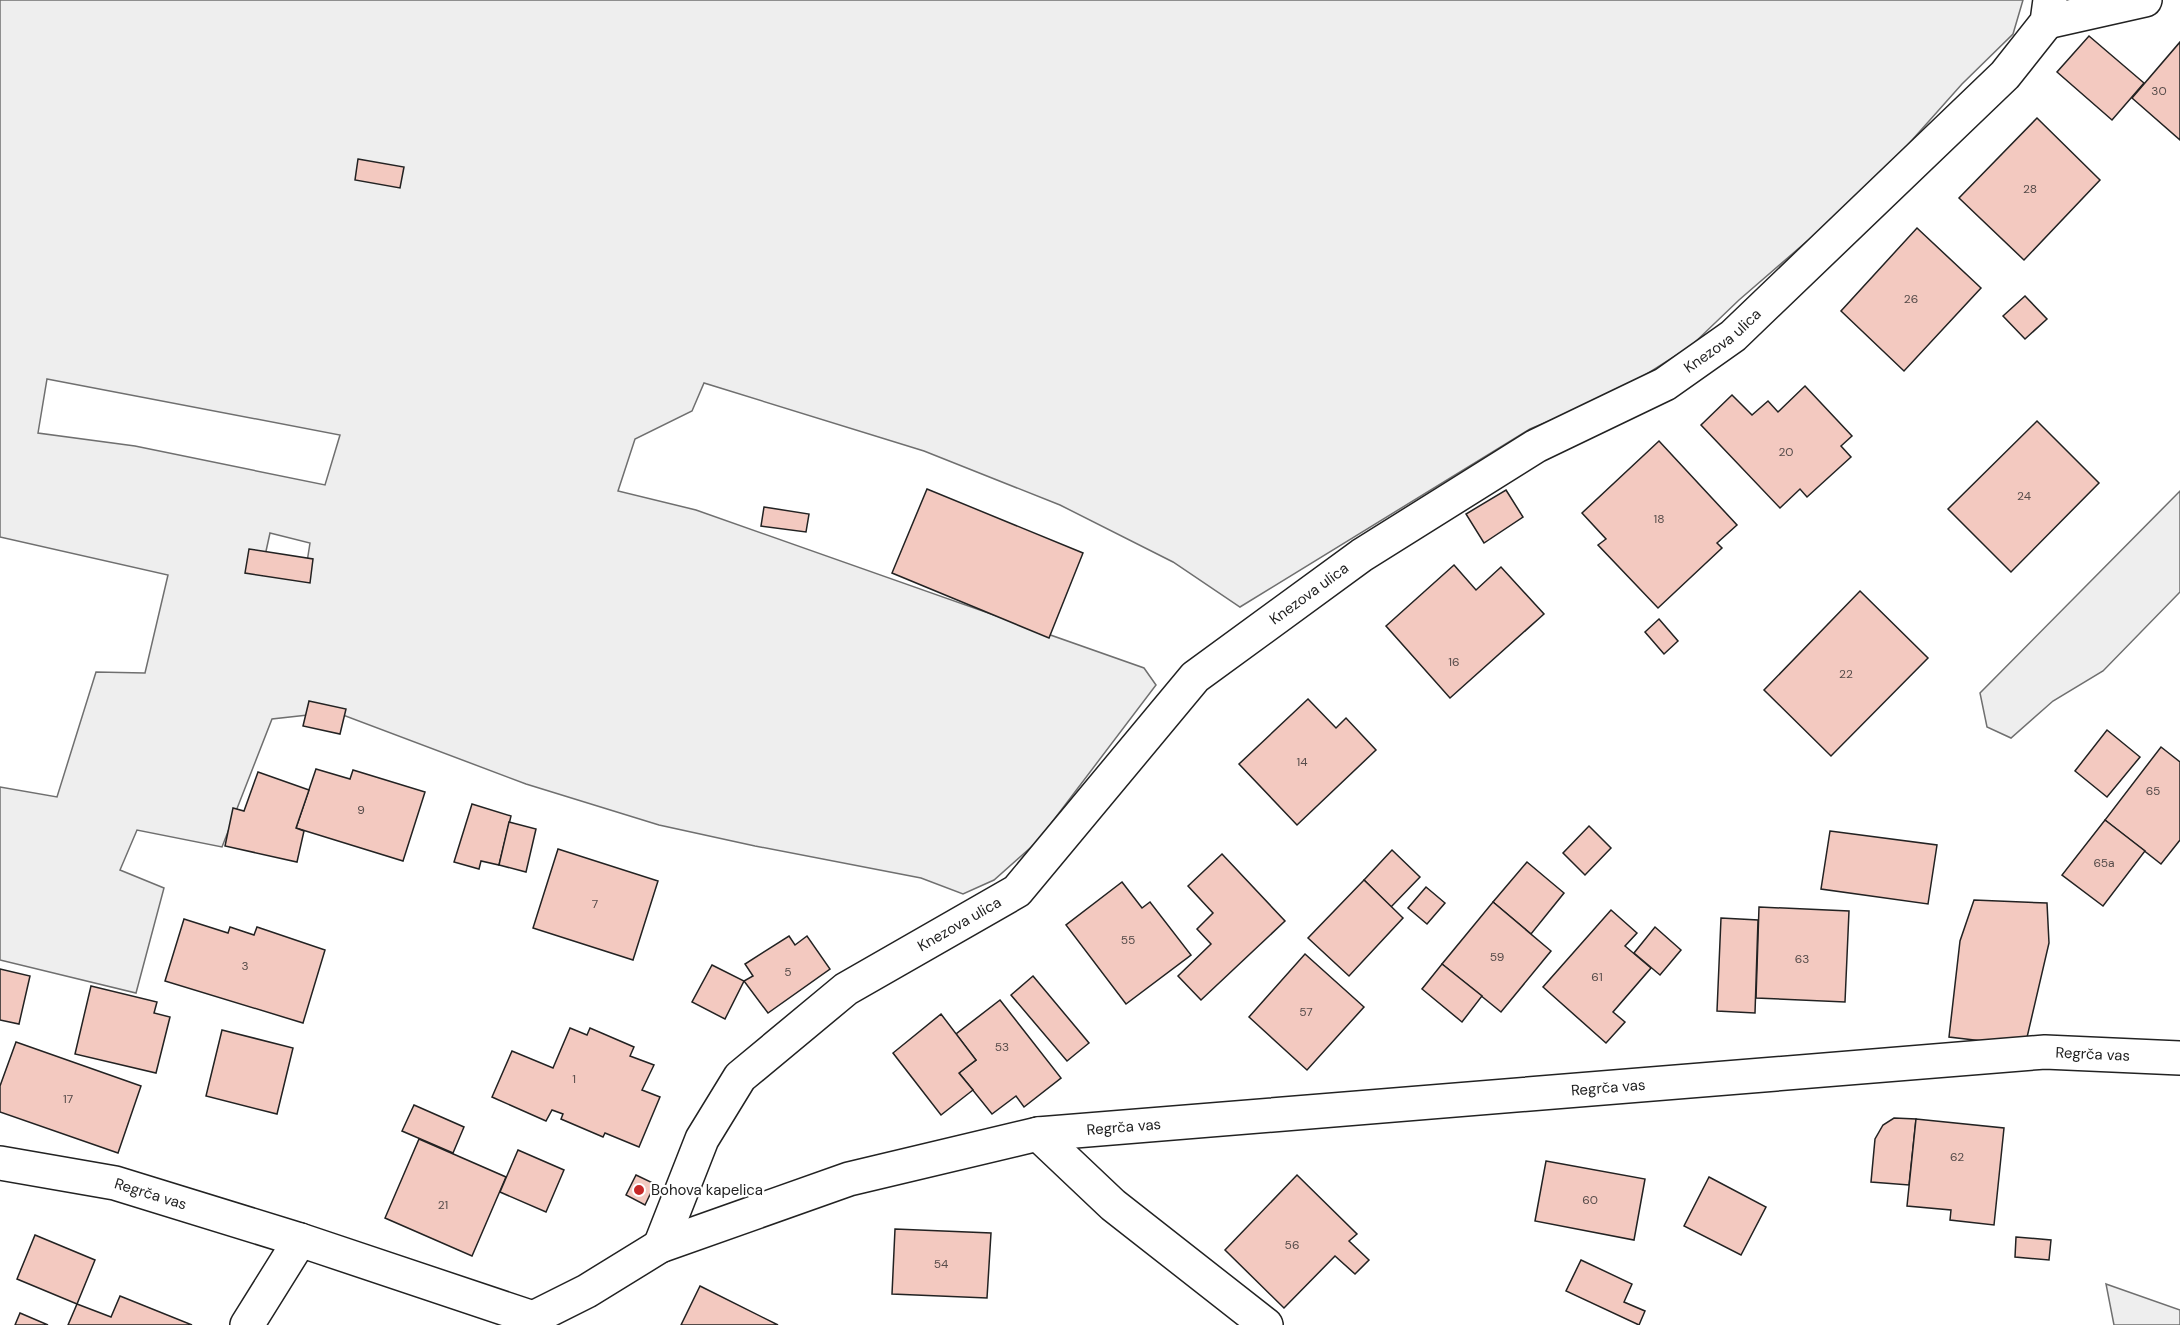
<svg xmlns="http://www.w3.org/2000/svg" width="2180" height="1325" font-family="'DM Sans',sans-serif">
<rect width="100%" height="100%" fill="#fff"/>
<g fill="#eee" stroke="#6f6f6f" stroke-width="1.5" fill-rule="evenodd">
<path d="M 0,0 L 2023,0 L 2013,34 L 1962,84 L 1872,185 L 1739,300 L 1691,346 L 1617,393 L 1530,429 L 1240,607 L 1173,562 L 1060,505 L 924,451 L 704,383 L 692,411 L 635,439 L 618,491 L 696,510 L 1144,668 L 1156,685 L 1037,842 L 994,880 L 963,894 L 921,878 L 755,846 L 659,825 L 526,784 L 335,712 L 272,719 L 222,847 L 137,830 L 120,870 L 164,888 L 136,993 L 0,960 L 0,787 L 57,797 L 96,672 L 145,673 L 168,575 L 0,537 ZM 47,379 L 340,435 L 325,485 L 135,446 L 38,433 ZM 270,533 L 310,543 L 304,581 L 261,574 Z"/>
<path d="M 2180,491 L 2180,592 L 2103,671 L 2053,701 L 2011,738 L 1987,727 L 1980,693 Z"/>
<path d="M 2106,1284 L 2180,1310 L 2180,1325 L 2114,1325 Z"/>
</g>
<g fill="#f3c9c0" stroke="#222" stroke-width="1.5">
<path d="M 2089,36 L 2144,83 L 2112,120 L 2057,72 Z"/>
<path d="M 2180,42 L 2180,140 L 2132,98 Z"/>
<path d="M 2037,118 L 2100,180 L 2024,260 L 1959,198 Z"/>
<path d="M 358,159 L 404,167 L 400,188 L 355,180 Z"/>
<path d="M 1917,228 L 1981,288 L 1904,371 L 1841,311 Z"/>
<path d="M 2025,296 L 2047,319 L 2025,339 L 2003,316 Z"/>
<path d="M 1805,386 L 1852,436 L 1841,446 L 1851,457 L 1807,497 L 1800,489 L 1780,508 L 1701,425 L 1732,395 L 1752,415 L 1768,401 L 1778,412 Z"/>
<path d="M 2037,421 L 2099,483 L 2011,572 L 1948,509 Z"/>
<path d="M 1659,441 L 1737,525 L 1717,543 L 1722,548 L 1658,608 L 1598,545 L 1606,539 L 1582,513 Z"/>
<path d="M 927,489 L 1083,553 L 1049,638 L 892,573 Z"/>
<path d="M 1506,490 L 1523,517 L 1484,543 L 1466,514 Z"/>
<path d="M 764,507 L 809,514 L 806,532 L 761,526 Z"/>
<path d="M 249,549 L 313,559 L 310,583 L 245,573 Z"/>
<path d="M 1454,565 L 1476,590 L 1501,567 L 1544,614 L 1450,698 L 1386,626 Z"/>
<path d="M 1860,591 L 1928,658 L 1831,756 L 1764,690 Z"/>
<path d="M 1659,619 L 1678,641 L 1664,654 L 1645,632 Z"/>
<path d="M 1308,699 L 1336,728 L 1346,718 L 1376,750 L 1297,825 L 1239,764 Z"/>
<path d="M 309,701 L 346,709 L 340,734 L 303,726 Z"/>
<path d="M 2107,730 L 2140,757 L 2107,797 L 2075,771 Z"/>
<path d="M 2161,747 L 2180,762 L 2180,840 L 2161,864 L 2105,820 Z"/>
<path d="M 316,769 L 350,779 L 353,770 L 425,792 L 403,861 L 296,828 Z"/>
<path d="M 258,772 L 309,790 L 296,828 L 304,831 L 297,862 L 225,846 L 233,808 L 244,811 Z"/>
<path d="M 472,804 L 511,816 L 499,865 L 481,861 L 479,869 L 454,862 Z"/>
<path d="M 2105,820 L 2145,851 L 2103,906 L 2062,875 Z"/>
<path d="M 509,822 L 536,829 L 526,872 L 499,865 Z"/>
<path d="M 1589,826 L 1611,848 L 1585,875 L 1563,853 Z"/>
<path d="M 1830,831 L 1937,845 L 1928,904 L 1821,889 Z"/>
<path d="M 558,849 L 658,881 L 633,960 L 533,928 Z"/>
<path d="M 1392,850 L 1420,877 L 1391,907 L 1364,880 Z"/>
<path d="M 1222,854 L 1285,921 L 1201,1000 L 1178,976 L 1211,944 L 1197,929 L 1213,913 L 1188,886 Z"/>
<path d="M 1527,862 L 1564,893 L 1531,934 L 1493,902 Z"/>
<path d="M 1364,880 L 1403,918 L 1349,976 L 1308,938 Z"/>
<path d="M 1122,882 L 1142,908 L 1150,902 L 1191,955 L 1126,1004 L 1066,925 Z"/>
<path d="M 1426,887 L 1445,903 L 1427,924 L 1408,908 Z"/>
<path d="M 1974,900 L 2047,903 L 2049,943 L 2025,1046 L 1949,1037 L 1960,941 Z"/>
<path d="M 1493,902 L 1551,951 L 1501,1012 L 1442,964 Z"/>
<path d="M 1759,907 L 1849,911 L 1845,1002 L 1756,998 Z"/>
<path d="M 1611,910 L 1637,933 L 1625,946 L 1651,968 L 1613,1012 L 1625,1022 L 1606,1043 L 1543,987 Z"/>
<path d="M 1721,918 L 1758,920 L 1755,1013 L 1717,1011 Z"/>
<path d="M 184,919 L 228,933 L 230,927 L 254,935 L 257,927 L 325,950 L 303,1023 L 165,981 Z"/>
<path d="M 1655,927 L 1681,950 L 1660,975 L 1634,953 Z"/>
<path d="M 789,936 L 795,945 L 807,936 L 830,969 L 768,1013 L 744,981 L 753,976 L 745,964 Z"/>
<path d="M 1305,954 L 1364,1007 L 1307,1070 L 1249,1017 Z"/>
<path d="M 1442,964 L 1482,996 L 1462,1022 L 1422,989 Z"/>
<path d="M 712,965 L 744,981 L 725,1019 L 692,1002 Z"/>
<path d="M 0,969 L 30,976 L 19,1024 L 0,1020 Z"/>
<path d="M 1033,976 L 1089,1043 L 1067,1061 L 1011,995 Z"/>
<path d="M 91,986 L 157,1002 L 154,1013 L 170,1017 L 156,1073 L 75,1054 Z"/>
<path d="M 1000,1000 L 1061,1078 L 1024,1107 L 1016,1096 L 992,1114 L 959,1073 L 976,1060 L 956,1034 Z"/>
<path d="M 941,1014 L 976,1060 L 959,1073 L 973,1090 L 941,1115 L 893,1053 Z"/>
<path d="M 570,1028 L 587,1035 L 590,1028 L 634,1047 L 630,1056 L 654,1065 L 642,1090 L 660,1097 L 639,1147 L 605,1133 L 603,1137 L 561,1119 L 563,1114 L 552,1110 L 546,1121 L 492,1097 L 512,1051 L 553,1068 Z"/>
<path d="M 222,1030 L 293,1048 L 277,1114 L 206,1096 Z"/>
<path d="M 16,1042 L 141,1086 L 118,1153 L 0,1112 L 0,1086 Z"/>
<path d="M 414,1105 L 464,1127 L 453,1153 L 402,1131 Z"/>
<path d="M 1894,1118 L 1916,1119 L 1909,1185 L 1871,1182 L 1875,1139 L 1883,1125 Z"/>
<path d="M 1916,1119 L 2004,1128 L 1994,1225 L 1950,1220 L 1951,1210 L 1907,1206 Z"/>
<path d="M 419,1139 L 506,1177 L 472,1256 L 385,1218 Z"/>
<path d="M 518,1150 L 564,1170 L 546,1212 L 500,1192 Z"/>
<path d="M 1546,1161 L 1645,1179 L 1634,1240 L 1535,1221 Z"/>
<path d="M 636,1175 L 655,1184 L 645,1205 L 626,1195 Z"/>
<path d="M 1297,1175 L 1357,1234 L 1349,1241 L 1369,1260 L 1355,1274 L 1335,1256 L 1284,1308 L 1225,1250 Z"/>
<path d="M 1709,1177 L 1766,1207 L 1741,1255 L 1684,1226 Z"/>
<path d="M 895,1229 L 991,1233 L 987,1298 L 892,1294 Z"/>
<path d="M 35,1235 L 95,1260 L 77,1304 L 17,1279 Z"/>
<path d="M 2016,1237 L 2051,1240 L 2049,1260 L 2015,1257 Z"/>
<path d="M 1581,1260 L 1632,1284 L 1624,1302 L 1645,1311 L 1639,1325 L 1566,1291 Z"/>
<path d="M 700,1286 L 778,1325 L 681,1325 Z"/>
<path d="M 120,1296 L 192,1325 L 68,1325 L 77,1304 L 111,1317 Z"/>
<path d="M 20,1313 L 48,1325 L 15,1325 Z"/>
</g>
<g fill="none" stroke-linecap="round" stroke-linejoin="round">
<defs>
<g id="minor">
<path d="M 2047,22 L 2145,0"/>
<path d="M 1038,1134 L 1113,1205 L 1266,1325"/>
<path id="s1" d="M 0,1163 L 115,1183 L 300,1240 L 533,1318 L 536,1325"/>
<path id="s2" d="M 660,1246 L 702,1139 L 740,1077 L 846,989 L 1017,891 L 1195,677 L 1362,555 L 1536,446 L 1665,384 L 1733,336 L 2005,75 L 2047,22 L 2050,0"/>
<path id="s3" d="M 533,1318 L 587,1291 L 660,1246 L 849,1179 L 1038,1134 L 2045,1052 L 2180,1058"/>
<path d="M 247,1325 L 300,1240"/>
</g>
</defs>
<use href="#minor" stroke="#222" stroke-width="36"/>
<use href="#minor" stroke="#fff" stroke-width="33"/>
</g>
<circle fill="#c62828" stroke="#fff" stroke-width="2" cx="639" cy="1190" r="6"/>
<g text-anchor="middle" stroke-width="4.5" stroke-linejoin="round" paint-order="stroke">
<g font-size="12" fill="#564c4a">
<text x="2159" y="95">30</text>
<text x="2030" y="193">28</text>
<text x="1911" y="303">26</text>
<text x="1786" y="456">20</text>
<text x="2024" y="500">24</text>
<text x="1659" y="523">18</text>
<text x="1454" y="666">16</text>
<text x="1846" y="678">22</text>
<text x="1302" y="766">14</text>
<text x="2153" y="795">65</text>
<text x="361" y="814">9</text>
<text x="2104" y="867">65a</text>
<text x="595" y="908">7</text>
<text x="1128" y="944">55</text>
<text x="1497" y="961">59</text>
<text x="1802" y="963">63</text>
<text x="245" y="970">3</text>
<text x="788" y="976">5</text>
<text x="1597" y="981">61</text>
<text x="1306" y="1016">57</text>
<text x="1002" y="1051">53</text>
<text x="574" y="1083">1</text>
<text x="68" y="1103">17</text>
<text x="1957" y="1161">62</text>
<text x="1590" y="1204">60</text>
<text x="443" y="1209">21</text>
<text x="1292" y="1249">56</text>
<text x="941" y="1268">54</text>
</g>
<g font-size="15" fill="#222" stroke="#fff">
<text dy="5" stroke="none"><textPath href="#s2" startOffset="1428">Knezova ulica</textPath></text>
<text dy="5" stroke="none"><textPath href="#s2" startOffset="942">Knezova ulica</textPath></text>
<text dy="5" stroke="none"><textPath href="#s2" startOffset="456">Knezova ulica</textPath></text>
<text dy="5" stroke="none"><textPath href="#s3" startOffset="1599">Regrča vas</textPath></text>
<text dy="5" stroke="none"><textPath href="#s3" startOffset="1113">Regrča vas</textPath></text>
<text dy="5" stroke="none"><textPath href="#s3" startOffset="627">Regrča vas</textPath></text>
<text dy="5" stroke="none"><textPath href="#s1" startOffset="154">Regrča vas</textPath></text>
</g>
<g font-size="15" fill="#222" stroke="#fff" text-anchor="start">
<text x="651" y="1195">Bohova kapelica</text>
</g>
</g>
</svg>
